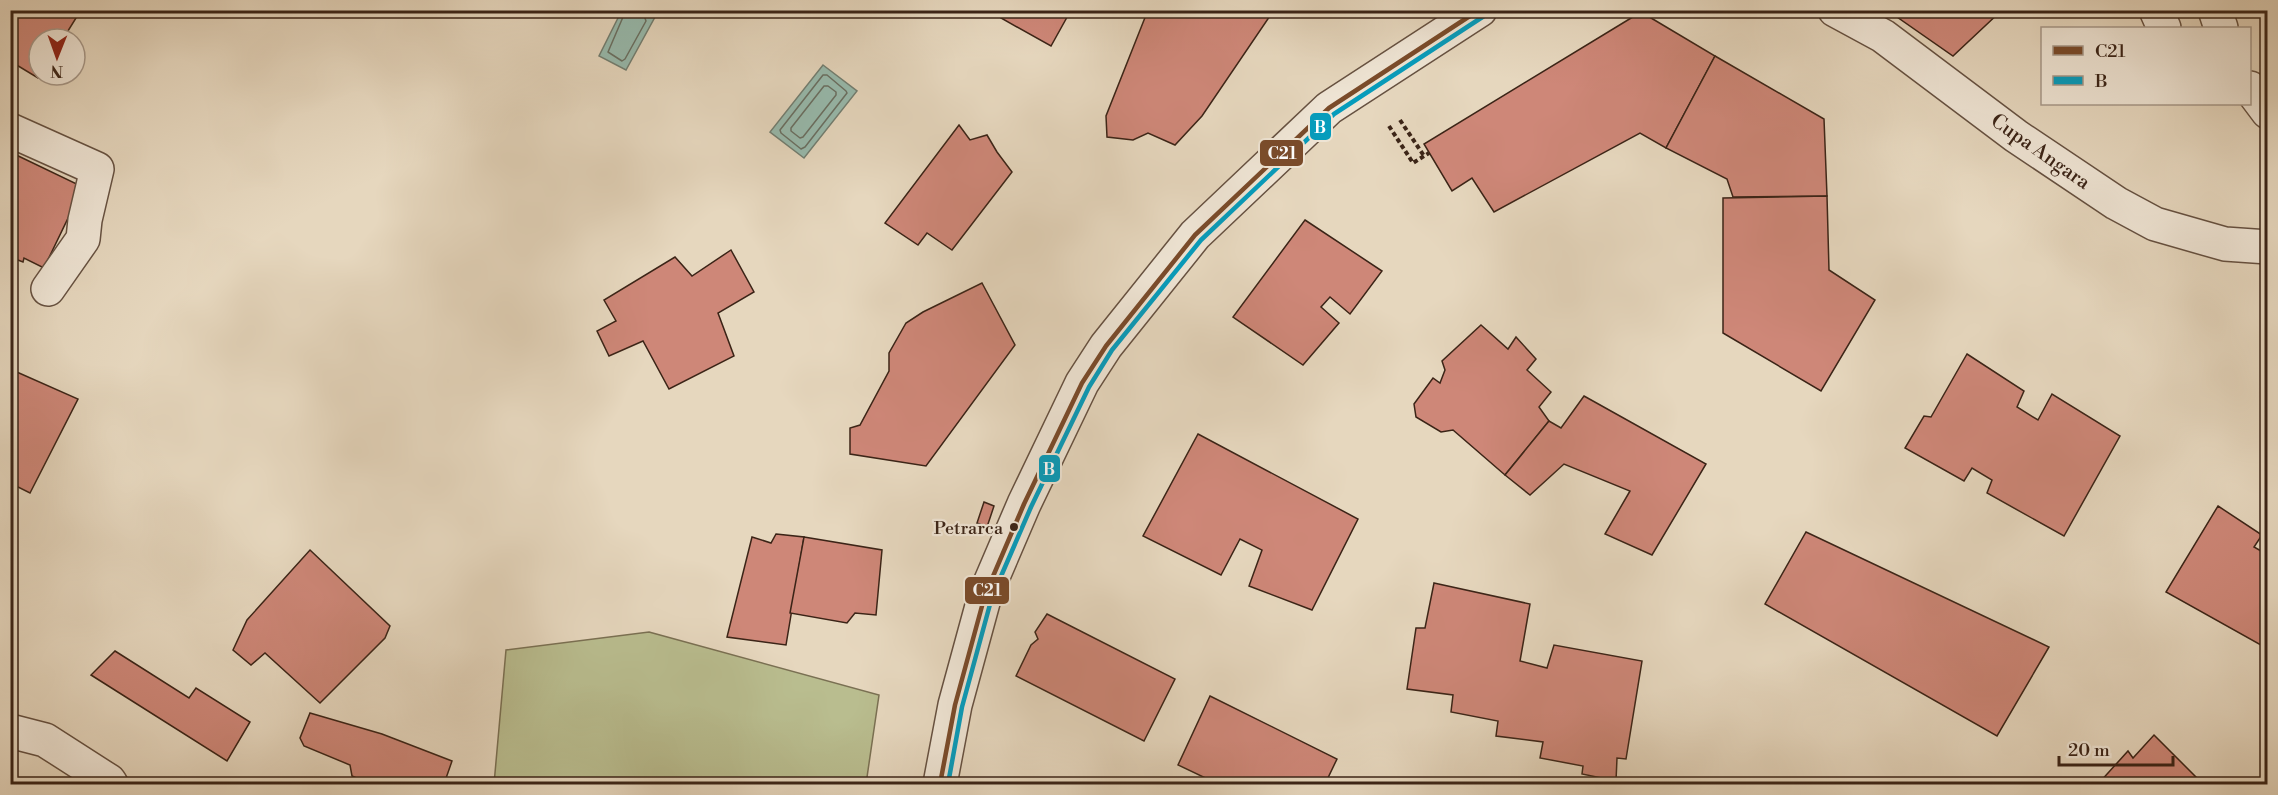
<svg xmlns="http://www.w3.org/2000/svg" width="2278" height="795" font-family="'Libre Bodoni',serif">
<rect width="100%" height="100%" fill="#e6d7be"/>
<filter id="stains"><feTurbulence type="fractalNoise" baseFrequency=".00333" numOctaves="4"/><feColorMatrix values="0 0 0 0 .2 0 0 0 0 .09 0 0 0 0 .02 0 0 0 .5 -.17"/></filter>
<radialGradient id="worn" r=".72"><stop offset=".6" stop-color="#630" stop-opacity="0"/><stop offset="1" stop-color="#630" stop-opacity=".3"/></radialGradient>
<path fill="#b9bd8f" stroke="#7a7053" stroke-width="1.5" d="M 649,632 L 879,695 L 866,784 L 494,784 L 506,650 Z"/>
<g fill="#97baad" stroke="#727e71" stroke-width="1.5">
<path d="M 622,10 L 644,11 L 655,17 L 626,70 L 599,56 Z"/>
<path d="M 823,65 L 857,91 L 804,158 L 770,132 Z"/>
</g>
<g fill="none" stroke-linecap="round" stroke-linejoin="round">
<g stroke="#696f62" stroke-width="1.5">
<path d="M 626,10 L 608,52 L 622,61 L 625,59 L 646,21 L 642,10"/>
<path d="M 823,75 L 827,75 L 846,91 L 847,93 L 805,147 L 801,149 L 781,133 L 780,130 Z"/>
<path d="M 824,86 L 828,86 L 836,92 L 836,95 L 803,137 L 800,138 L 791,131 L 791,128 Z"/>
</g>
</g>
<g fill="#ce8778" stroke="#3b2417" stroke-width="1.5">
<path d="M 10,10 L 81,10 L 63,39 L 39,39 L 40,75 L 38,78 L 10,61 Z"/>
<path d="M 1006,10 L 1071,10 L 1051,46 L 1001,18 Z"/>
<path d="M 1148,10 L 1274,10 L 1202,116 L 1175,145 L 1148,133 L 1133,140 L 1107,137 L 1106,116 Z"/>
<path d="M 1887,10 L 2002,10 L 1953,56 Z"/>
<path d="M 1641,12 L 1715,56 L 1666,148 L 1640,133 L 1494,212 L 1472,178 L 1452,191 L 1424,144 Z"/>
<path d="M 1715,56 L 1824,119 L 1827,196 L 1733,197 L 1727,179 L 1666,148 Z"/>
<path d="M 959,125 L 970,140 L 987,135 L 997,152 L 1012,172 L 952,250 L 927,233 L 918,245 L 885,223 Z"/>
<path d="M 10,152 L 83,187 L 44,268 L 24,258 L 23,262 L 10,257 Z"/>
<path d="M 1827,196 L 1829,270 L 1875,300 L 1821,391 L 1723,333 L 1723,198 Z"/>
<path d="M 1305,220 L 1382,271 L 1350,314 L 1330,297 L 1321,307 L 1339,323 L 1303,365 L 1233,317 Z"/>
<path d="M 731,250 L 754,292 L 718,313 L 734,356 L 669,389 L 643,341 L 609,356 L 597,331 L 616,321 L 604,300 L 675,257 L 692,276 Z"/>
<path d="M 982,283 L 1015,345 L 926,466 L 850,454 L 850,428 L 860,425 L 889,371 L 889,353 L 906,323 L 923,312 Z"/>
<path d="M 1481,325 L 1508,349 L 1516,337 L 1536,359 L 1527,370 L 1551,392 L 1539,407 L 1549,421 L 1505,475 L 1453,430 L 1441,432 L 1416,417 L 1414,404 L 1433,378 L 1440,383 L 1445,370 L 1442,361 Z"/>
<path d="M 1967,354 L 2024,391 L 2017,407 L 2038,420 L 2052,394 L 2120,436 L 2064,536 L 1987,493 L 1992,480 L 1972,468 L 1964,481 L 1905,448 L 1924,416 L 1931,417 Z"/>
<path d="M 10,369 L 78,399 L 30,493 L 10,483 Z"/>
<path d="M 1584,396 L 1706,464 L 1652,555 L 1605,534 L 1630,491 L 1564,464 L 1530,495 L 1505,475 L 1549,421 L 1561,428 Z"/>
<path d="M 1198,434 L 1358,519 L 1312,610 L 1249,586 L 1262,550 L 1240,539 L 1221,575 L 1143,536 Z"/>
<path d="M 984,502 L 994,506 L 987,527 L 977,523 Z"/>
<path d="M 2218,506 L 2262,535 L 2254,547 L 2268,555 L 2268,649 L 2166,592 Z"/>
<path d="M 1806,532 L 2049,647 L 1997,736 L 1765,604 Z"/>
<path d="M 776,534 L 804,537 L 786,645 L 727,637 L 752,537 L 771,543 Z"/>
<path d="M 804,537 L 882,550 L 876,615 L 855,613 L 847,623 L 790,613 Z"/>
<path d="M 310,550 L 390,626 L 385,638 L 320,703 L 265,653 L 251,665 L 233,650 L 247,620 Z"/>
<path d="M 1434,583 L 1530,604 L 1520,661 L 1547,668 L 1554,645 L 1642,661 L 1626,759 L 1617,758 L 1616,781 L 1582,774 L 1583,766 L 1540,758 L 1543,742 L 1496,736 L 1498,721 L 1451,712 L 1453,695 L 1407,689 L 1416,628 L 1425,628 Z"/>
<path d="M 1047,614 L 1175,679 L 1144,741 L 1016,676 L 1031,645 L 1038,639 L 1035,632 Z"/>
<path d="M 115,651 L 189,698 L 196,688 L 250,722 L 227,761 L 91,675 Z"/>
<path d="M 1210,696 L 1337,759 L 1325,784 L 1218,784 L 1178,765 Z"/>
<path d="M 310,713 L 382,734 L 452,761 L 444,784 L 393,784 L 389,783 L 387,784 L 370,784 L 352,776 L 350,765 L 304,746 L 300,738 Z"/>
<path d="M 2154,735 L 2197,778 L 2191,784 L 2098,784 L 2128,751 L 2133,758 Z"/>
</g>
<g fill="none" stroke-linecap="round" stroke-linejoin="round">
<defs>
<g id="minor">
<path d="M 1835,10 L 1883,36 L 2016,136 L 2116,203 L 2155,224 L 2225,244 L 2268,247"/>
<path d="M 2156,10 L 2164,28"/>
<path d="M 2215,10 L 2221,28"/>
<path d="M 2250,88 L 2268,112"/>
<path d="M 10,130 L 97,169 L 85,220 L 83,239 L 48,289"/>
<path d="M 10,731 L 45,740 L 109,781 L 111,784"/>
<path d="M 940,784 L 955,705 L 985,595 L 1024,504 L 1082,383 L 1106,346 L 1195,235 L 1329,108 L 1480,10"/>
</g>
</defs>
<use href="#minor" stroke="#665141" stroke-width="36"/>
<g stroke="#3b2417" stroke-width="4" stroke-dasharray="4.5 3" stroke-linecap="butt">
<path d="M 1400,120 L 1424,156"/>
<path d="M 1389,126 L 1413,163 L 1429,153"/>
</g>
<use href="#minor" stroke="#efe5d5" stroke-width="33"/>
<defs>
<path id="bus-1" d="M 940,784 L 955,705 L 985,595 L 1024,504 L 1082,383 L 1106,346 L 1195,235 L 1329,108 L 1479,10"/>
<path id="bus-2" d="M 948,784 L 962,707 L 992,597 L 1031,507 L 1089,387 L 1112,350 L 1201,240 L 1334,114 L 1484,16"/>
</defs>
<use href="#bus-1" stroke="#efe5d5" stroke-width="9"/>
<use href="#bus-2" stroke="#efe5d5" stroke-width="9"/>
<use href="#bus-1" stroke="#7a4b2a" stroke-width="4.5"/>
<use href="#bus-2" stroke="#069cbc" stroke-width="4.5"/>
</g>
<circle fill="#3b2417" stroke="#efe5d5" stroke-width="2" cx="1014" cy="527" r="5"/>
<g text-anchor="middle" stroke-width="4.5" stroke-linejoin="round" paint-order="stroke">
<g font-size="18" fill="#3b2417" stroke="#efe5d5" text-anchor="end">
<text x="1003" y="534">Petrarca</text>
</g>
<g font-size="20" fill="#3b2417" stroke="#efe5d5">
<text transform="translate(2041 151) rotate(35)" y="7">Cupa Angara</text>
</g>
</g>
<g stroke="#efe5d5" stroke-width="2">
<rect x="1309" y="112" width="23" height="29" rx="6" fill="#069cbc"/>
<rect x="1259" y="139" width="45" height="28" rx="6" fill="#7a4b2a"/>
<rect x="1038" y="454" width="23" height="29" rx="6" fill="#069cbc"/>
<rect x="964" y="576" width="46" height="29" rx="6" fill="#7a4b2a"/>
</g>
<g font-size="16" text-anchor="middle" font-weight="bold" fill="#fff">
<text x="1320" y="133">B</text>
<text x="1282" y="159">C21</text>
<text x="1049" y="475">B</text>
<text x="987" y="596">C21</text>
</g>
<rect width="2278" height="795" fill="none" stroke="#e6d7be" stroke-width="36"/>
<rect x="12" y="12" width="2254" height="771" fill="none" stroke="#3b2417" stroke-width="3"/>
<rect x="18" y="18" width="2242" height="759" fill="none" stroke="#3b2417" stroke-width="1.5"/>
<rect x="2041" y="27" width="210" height="78" fill="#efe5d5" stroke="#a79889" stroke-width="1.5"/>
<rect x="2053" y="46" width="30" height="9" fill="#7a4b2a" stroke="#a79889" stroke-width="1.5"/>
<text x="2095" y="57" font-size="18" fill="#3b2417">C21</text>
<rect x="2053" y="76" width="30" height="9" fill="#069cbc" stroke="#a79889" stroke-width="1.5"/>
<text x="2095" y="87" font-size="18" fill="#3b2417">B</text>
<g transform="translate(57 57) rotate(181)"><circle r="28" fill="#efe5d5" stroke="#a79889" stroke-width="1.5"/>
<path d="M0-4.5L10 22L0 15L-10 22Z" fill="#8f2418"/>
<text y="-9" font-size="16" font-weight="bold" text-anchor="middle" fill="#3b2417">N</text>
</g>
<path d="M2059 756v9h114v-9" fill="none" stroke="#3b2417" stroke-width="3"/>
<text x="2068" y="756" font-size="18" fill="#3b2417" stroke="#efe5d5" stroke-width="4.5" paint-order="stroke">20 m</text>
<rect width="100%" height="100%" filter="url(#stains)"/>
<rect width="100%" height="100%" fill="url(#worn)"/>
</svg>
